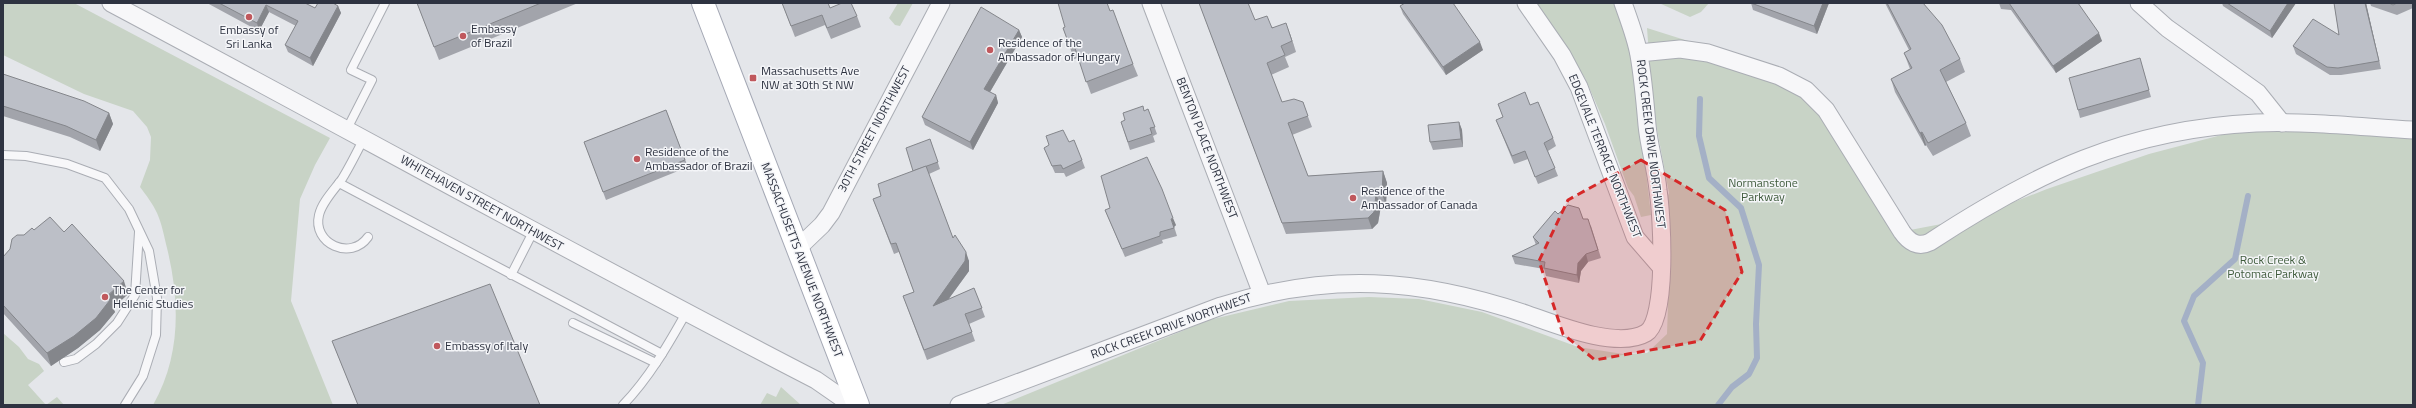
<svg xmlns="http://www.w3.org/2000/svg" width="2416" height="408" font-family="'Titillium Web',sans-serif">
<rect width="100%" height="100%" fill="#e4e6ea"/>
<g fill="#c8d3c6">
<path d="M 3,3 L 74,3 L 330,138 L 315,165 L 300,199 L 291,301 L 333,405 L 153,405 C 181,356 180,301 167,248 C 164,236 162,224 157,213 C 153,204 146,195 140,187 L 150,160 L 151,137 L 147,127 L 133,111 L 84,94 L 3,55 Z"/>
<path d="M 898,3 L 913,3 L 900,26 L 895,25 L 889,18 Z"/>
<path d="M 1535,3 L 1615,3 L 1630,53 L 1647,147 L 1646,172 L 1651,215 L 1641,217 L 1634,196 L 1628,188 L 1605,124 L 1585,78 Z"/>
<path d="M 1659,3 L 1709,3 L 1701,12 L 1690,17 Z"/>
<path d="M 1647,28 L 1780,70 L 1803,83 L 1910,230 L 1973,218 L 2047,189 L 2149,154 L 2229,133 L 2302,125 L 2413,127 L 2413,405 L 1001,405 L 1209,320 L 1289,301 L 1369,297 L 1419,299 L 1482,312 L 1578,347 L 1623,354 L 1647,353 L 1667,334 L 1668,305 L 1650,248 L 1669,193 L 1653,108 Z"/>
<path d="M 3,333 L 19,347 L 28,359 L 39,364 L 44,371 L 28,385 L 46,405 L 57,397 L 64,405 L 3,405 Z"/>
<path d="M 781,387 L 801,405 L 760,405 L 767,393 L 776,397 Z"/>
</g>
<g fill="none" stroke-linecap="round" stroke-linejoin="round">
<g stroke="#a4b0c6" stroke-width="6">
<path d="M 1700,99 L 1699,136 L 1709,178 L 1741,208 L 1759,265 L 1756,324 L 1757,358 L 1749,374 L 1732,387 L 1718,405"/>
<path d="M 2198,405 L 2203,363 L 2184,321 L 2194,296 L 2235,259 L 2248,196"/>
</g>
<defs>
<g id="lane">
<path d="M 347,129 L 372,80 L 351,70 L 385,3"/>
<path d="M 364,138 C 357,152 350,166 342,179 C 334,190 322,202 319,215 C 312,244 351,261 368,237"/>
<path d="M 3,155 L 26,156 L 67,164 L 105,178 L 129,209 L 149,251 L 157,298 L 156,335 L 143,376 L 125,405"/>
<path d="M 339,183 L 662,354"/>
<path d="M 511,275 L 533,232"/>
<path d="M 573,323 L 656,363"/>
<path d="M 64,362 L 76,359 L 96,344 L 117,323 L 135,295 L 139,232"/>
<path d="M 623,405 C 649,378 668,345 686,313"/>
</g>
<g id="street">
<path d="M 111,3 C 346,128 579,258 816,380 L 852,405"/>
<path d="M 1151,3 L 1262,294"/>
<path d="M 1526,3 L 1562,55 L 1579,87 L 1635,237 L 1661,267"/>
<path d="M 2139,3 L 2167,28 L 2258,93 L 2282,123"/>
<path d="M 1639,53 L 1680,49 L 1708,53 L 1779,76 L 1806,90 L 1826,110 L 1902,232 C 1909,242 1918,248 1930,242 C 2035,173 2127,129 2256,123 C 2308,121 2361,127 2413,130"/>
<path d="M 798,248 L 822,225 L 831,213 L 941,3"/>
<path d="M 959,405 L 1221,306 C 1329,272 1419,278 1526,314 C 1555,324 1617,350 1646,333 C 1668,320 1662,215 1658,190 C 1656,168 1649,147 1647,125 C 1645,101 1643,78 1639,55 C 1636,38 1629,20 1623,3"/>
</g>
<path id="primary" d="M 703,3 L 858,405"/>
</defs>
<use href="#lane" stroke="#aaadb4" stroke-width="10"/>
<use href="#street" stroke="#aaadb4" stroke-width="19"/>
<use href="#primary" stroke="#a5a9b5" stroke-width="24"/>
<use href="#lane" stroke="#f7f7f9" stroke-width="8"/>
<use href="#street" stroke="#f7f7f9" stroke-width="17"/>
<use href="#primary" stroke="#fff" stroke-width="22"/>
</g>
<g fill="#a2a4ab">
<path d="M 207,3 L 305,3 L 315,8 L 338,6 L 341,13 L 313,66 L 288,52 L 285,45 L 296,26 L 269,12 L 259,31 Z"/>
<path d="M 417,3 L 578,3 L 439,60 Z"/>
<path d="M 782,3 L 830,8 L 857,16 L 861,27 L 831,39 L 825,25 L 795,37 Z"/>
<path d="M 1199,3 L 1255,20 L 1290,34 L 1296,52 L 1285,57 L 1289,67 L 1271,75 L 1282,102 L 1303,102 L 1307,114 L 1312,127 L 1292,135 L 1308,176 L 1383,171 L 1387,183 L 1386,205 L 1381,206 L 1378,223 L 1372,229 L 1286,234 Z"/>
<path d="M 1751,3 L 1829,3 L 1817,34 L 1753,10 Z"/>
<path d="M 1885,3 L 1923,3 L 1960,59 L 1965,72 L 1946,82 L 1966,123 L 1971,136 L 1933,156 L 1926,145 L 1925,146 L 1895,92 L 1891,79 L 1910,69 L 1904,53 L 1909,50 Z"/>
<path d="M 1999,3 L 2078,3 L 2102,41 L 2056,73 L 2011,10 L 2001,9 Z"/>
<path d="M 2222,3 L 2296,3 L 2272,38 L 2223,6 Z"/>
<path d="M 2334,3 L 2366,3 L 2381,69 L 2341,75 L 2330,75 L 2296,54 L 2293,46 L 2339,35 Z"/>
<path d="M 2370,3 L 2413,3 L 2413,8 L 2397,15 L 2371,6 Z"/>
<path d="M 1400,6 L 1483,50 L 1446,75 L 1403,14 Z"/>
<path d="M 1110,11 L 1133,64 L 1138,76 L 1091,94 L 1078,58 L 1074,59 L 1063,28 Z"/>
<path d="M 1019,30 L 1022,37 L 990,92 L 996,95 L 998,103 L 973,150 L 925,125 L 922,117 Z"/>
<path d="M 2142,66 L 2151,97 L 2080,118 L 2078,110 Z"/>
<path d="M 3,74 L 109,113 L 113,124 L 100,151 L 70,137 L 3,116 Z"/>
<path d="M 1498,104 L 1530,105 L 1553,138 L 1556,146 L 1548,151 L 1558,176 L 1538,184 L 1528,159 L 1514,164 L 1496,120 L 1503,117 Z"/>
<path d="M 1148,109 L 1157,134 L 1153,136 L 1155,142 L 1130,150 L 1121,122 Z"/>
<path d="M 666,110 L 688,167 L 606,200 L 584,142 Z"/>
<path d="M 1459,122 L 1462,130 L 1463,147 L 1433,150 L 1430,142 Z"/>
<path d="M 930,139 L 940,169 L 929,174 L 953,238 L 969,261 L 969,271 L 948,300 L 974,288 L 985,317 L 969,324 L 975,341 L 927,360 L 903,296 L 914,292 L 899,252 L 894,254 L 873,199 L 881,196 L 913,171 Z"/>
<path d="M 1069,142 L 1082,160 L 1085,168 L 1066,177 L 1064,173 L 1055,173 L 1044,148 Z"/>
<path d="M 1105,210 L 1176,225 L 1174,227 L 1177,236 L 1162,240 L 1163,243 L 1125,257 Z"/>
<path d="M 1558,214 L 1584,219 L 1591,226 L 1601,258 L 1588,262 L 1581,271 L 1579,283 L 1546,276 L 1544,269 L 1515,264 L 1512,256 L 1536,245 L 1533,237 Z"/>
<path d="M 34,230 L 64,232 L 128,294 L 113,308 L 115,312 L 100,330 L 78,348 L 51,366 L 3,313 L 3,257 Z"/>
<path d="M 332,341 L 540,405 L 358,405 Z"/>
</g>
<g fill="#84868b">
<path d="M 1823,3 L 1829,3 L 1817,34 L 1814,26 Z"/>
<path d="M 2288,3 L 2296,3 L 2272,38 L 2270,31 Z"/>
<path d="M 2365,3 L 2366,3 L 2381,69 L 2379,61 Z"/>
<path d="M 266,5 L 269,12 L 259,31 L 257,23 Z"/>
<path d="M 338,6 L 341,13 L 313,66 L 310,58 Z"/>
<path d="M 1286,23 L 1290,34 L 1296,52 L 1292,41 Z"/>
<path d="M 1019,30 L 1022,37 L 987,97 L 984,89 Z"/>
<path d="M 2099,33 L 2102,41 L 2056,73 L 2053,66 Z"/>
<path d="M 1480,42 L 1483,50 L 1446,75 L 1443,67 Z"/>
<path d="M 996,95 L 998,103 L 973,150 L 970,142 Z"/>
<path d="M 109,113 L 113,124 L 100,151 L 96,140 Z"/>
<path d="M 1459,122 L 1462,130 L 1463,147 L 1461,139 Z"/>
<path d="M 1922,132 L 1926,145 L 1925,146 L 1920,133 Z"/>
<path d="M 1383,171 L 1387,183 L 1386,205 L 1382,194 Z"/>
<path d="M 1376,194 L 1381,206 L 1378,223 L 1372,229 L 1368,218 Z"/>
<path d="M 1173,218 L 1176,225 L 1174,227 L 1177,236 L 1171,219 Z"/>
<path d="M 966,252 L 969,261 L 969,271 L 936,316 L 933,306 Z"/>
<path d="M 1586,254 L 1588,262 L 1581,271 L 1579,283 L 1577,275 L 1578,263 Z"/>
<path d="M 124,281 L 128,294 L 113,308 L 115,312 L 100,330 L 78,348 L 51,366 L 47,353 Z"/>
</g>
<g fill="#bcbfc7" stroke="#84868b">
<path d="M 219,3 L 305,3 L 315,8 L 318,3 L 333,3 L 338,6 L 310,58 L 285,45 L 298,21 L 266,5 L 257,23 Z"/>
<path d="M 417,3 L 541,3 L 434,47 Z"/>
<path d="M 782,3 L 828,3 L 830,8 L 842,3 L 851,3 L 857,16 L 827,28 L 822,15 L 791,26 Z"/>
<path d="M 1058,3 L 1107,3 L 1110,11 L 1113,10 L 1133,64 L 1086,82 L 1074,45 L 1070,47 L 1063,28 L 1065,27 Z"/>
<path d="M 1199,3 L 1248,3 L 1255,20 L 1267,16 L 1272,28 L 1286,23 L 1292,41 L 1281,46 L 1285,55 L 1267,63 L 1282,102 L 1294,99 L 1303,102 L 1308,116 L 1288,123 L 1308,176 L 1383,171 L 1382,194 L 1376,194 L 1374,212 L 1368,218 L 1282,223 Z"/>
<path d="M 1405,3 L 1453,3 L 1480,42 L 1443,67 L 1400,6 Z"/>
<path d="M 1751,3 L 1823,3 L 1814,26 Z"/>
<path d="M 1887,3 L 1923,3 L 1942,25 L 1960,59 L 1940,70 L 1966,123 L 1928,143 L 1922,132 L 1920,133 L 1891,79 L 1912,68 L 1904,53 L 1911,49 Z"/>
<path d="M 2009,3 L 2078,3 L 2099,33 L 2053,66 Z"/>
<path d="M 2227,3 L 2288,3 L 2270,31 Z"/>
<path d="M 2334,3 L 2365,3 L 2379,61 L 2338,68 L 2327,67 L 2293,46 L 2313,19 L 2339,35 Z"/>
<path d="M 2389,3 L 2397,3 L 2393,5 Z"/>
<path d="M 981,7 L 1019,30 L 984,89 L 996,95 L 970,142 L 922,117 Z"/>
<path d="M 2140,58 L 2149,90 L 2078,110 L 2069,78 Z"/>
<path d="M 3,74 L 84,101 L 109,113 L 96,140 L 66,126 L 3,106 Z"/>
<path d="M 1525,92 L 1530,105 L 1538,102 L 1553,138 L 1544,143 L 1555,168 L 1535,177 L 1525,151 L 1512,156 L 1496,120 L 1503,117 L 1498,104 Z"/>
<path d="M 1143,106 L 1144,111 L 1148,109 L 1155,127 L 1150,128 L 1152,134 L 1128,142 L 1121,122 L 1125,120 L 1123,113 Z"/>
<path d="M 666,110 L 685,160 L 603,192 L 584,142 Z"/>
<path d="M 1459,122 L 1461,139 L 1430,142 L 1428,125 Z"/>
<path d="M 1063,130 L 1069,142 L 1074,140 L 1082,160 L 1063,169 L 1061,165 L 1052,166 L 1044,148 L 1049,145 L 1046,136 Z"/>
<path d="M 930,139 L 938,162 L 913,171 L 906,148 Z"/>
<path d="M 1147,157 L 1162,189 L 1173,218 L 1171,219 L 1174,228 L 1160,232 L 1160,236 L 1122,249 L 1105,210 L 1110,208 L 1101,176 Z"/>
<path d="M 926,166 L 953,238 L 955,235 L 966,252 L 965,261 L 933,306 L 974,288 L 982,308 L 965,314 L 972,332 L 924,350 L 903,296 L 914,292 L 896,243 L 891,244 L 873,199 L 881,196 L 878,184 Z"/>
<path d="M 1568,205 L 1579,208 L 1583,219 L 1588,219 L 1598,250 L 1586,254 L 1578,263 L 1577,275 L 1544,268 L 1545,262 L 1512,256 L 1539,243 L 1533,237 L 1555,211 L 1558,214 Z"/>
<path d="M 50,217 L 64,232 L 72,224 L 124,281 L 107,296 L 110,300 L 96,318 L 74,336 L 47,353 L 3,305 L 3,257 L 10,249 L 12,239 L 17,235 L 24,235 L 32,228 L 34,230 Z"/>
<path d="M 490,284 L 540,405 L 358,405 L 332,341 Z"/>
</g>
<path fill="#d62828" fill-opacity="0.2" stroke="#d62828" stroke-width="3" stroke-dasharray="8 5" stroke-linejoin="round" d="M 1641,160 L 1725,210 L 1742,272 L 1700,341 L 1595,360 L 1563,334 L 1539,261 L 1568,200 Z"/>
<g fill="#c0585d" stroke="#f4f5f8" stroke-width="1.5">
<circle cx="249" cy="17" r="4"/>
<circle cx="463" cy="36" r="4"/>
<circle cx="990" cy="50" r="4"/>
<rect x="749" y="74" width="8" height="8" rx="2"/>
<circle cx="637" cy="159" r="4"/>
<circle cx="1353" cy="198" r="4"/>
<circle cx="105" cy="297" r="4"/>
<circle cx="437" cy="346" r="4"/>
</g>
<g text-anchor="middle" stroke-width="3" stroke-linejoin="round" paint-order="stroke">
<g font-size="12" fill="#2e3341" stroke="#f4f5f8" text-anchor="start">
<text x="471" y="33">Embassy<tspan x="471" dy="14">of Brazil</tspan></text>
<text x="249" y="34" text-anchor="middle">Embassy of<tspan x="249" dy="14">Sri Lanka</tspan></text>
<text x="998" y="47">Residence of the<tspan x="998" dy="14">Ambassador of Hungary</tspan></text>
<text x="761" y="75">Massachusetts Ave<tspan x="761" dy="14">NW at 30th St NW</tspan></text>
<text x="645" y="156">Residence of the<tspan x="645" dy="14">Ambassador of Brazil</tspan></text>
<text x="1361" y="195">Residence of the<tspan x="1361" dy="14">Ambassador of Canada</tspan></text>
<text x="113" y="294">The Center for<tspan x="113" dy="14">Hellenic Studies</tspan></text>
<text x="445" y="350">Embassy of Italy</text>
</g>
<g font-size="12" fill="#2e3341" stroke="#f4f5f8">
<text transform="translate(874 129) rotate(-62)" y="4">30TH STREET NORTHWEST</text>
<text transform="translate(1651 144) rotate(83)" y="4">ROCK CREEK DRIVE NORTHWEST</text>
<text transform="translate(1207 148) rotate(69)" y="4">BENTON PLACE NORTHWEST</text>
<text transform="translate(1605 156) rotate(68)" y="4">EDGEVALE TERRACE NORTHWEST</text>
<text transform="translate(482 203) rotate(29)" y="4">WHITEHAVEN STREET NORTHWEST</text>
<text transform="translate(802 260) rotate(69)" y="4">MASSACHUSETTS AVENUE NORTHWEST</text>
<text transform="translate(1171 326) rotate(-20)" y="4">ROCK CREEK DRIVE NORTHWEST</text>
</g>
<g font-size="12" fill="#3f5b3c" stroke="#f4f5f8">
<text x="1763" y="187">Normanstone<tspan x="1763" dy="14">Parkway</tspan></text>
<text x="2273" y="264">Rock Creek &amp;<tspan x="2273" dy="14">Potomac Parkway</tspan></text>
</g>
</g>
<rect width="2416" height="408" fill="none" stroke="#2e3341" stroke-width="8"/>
</svg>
